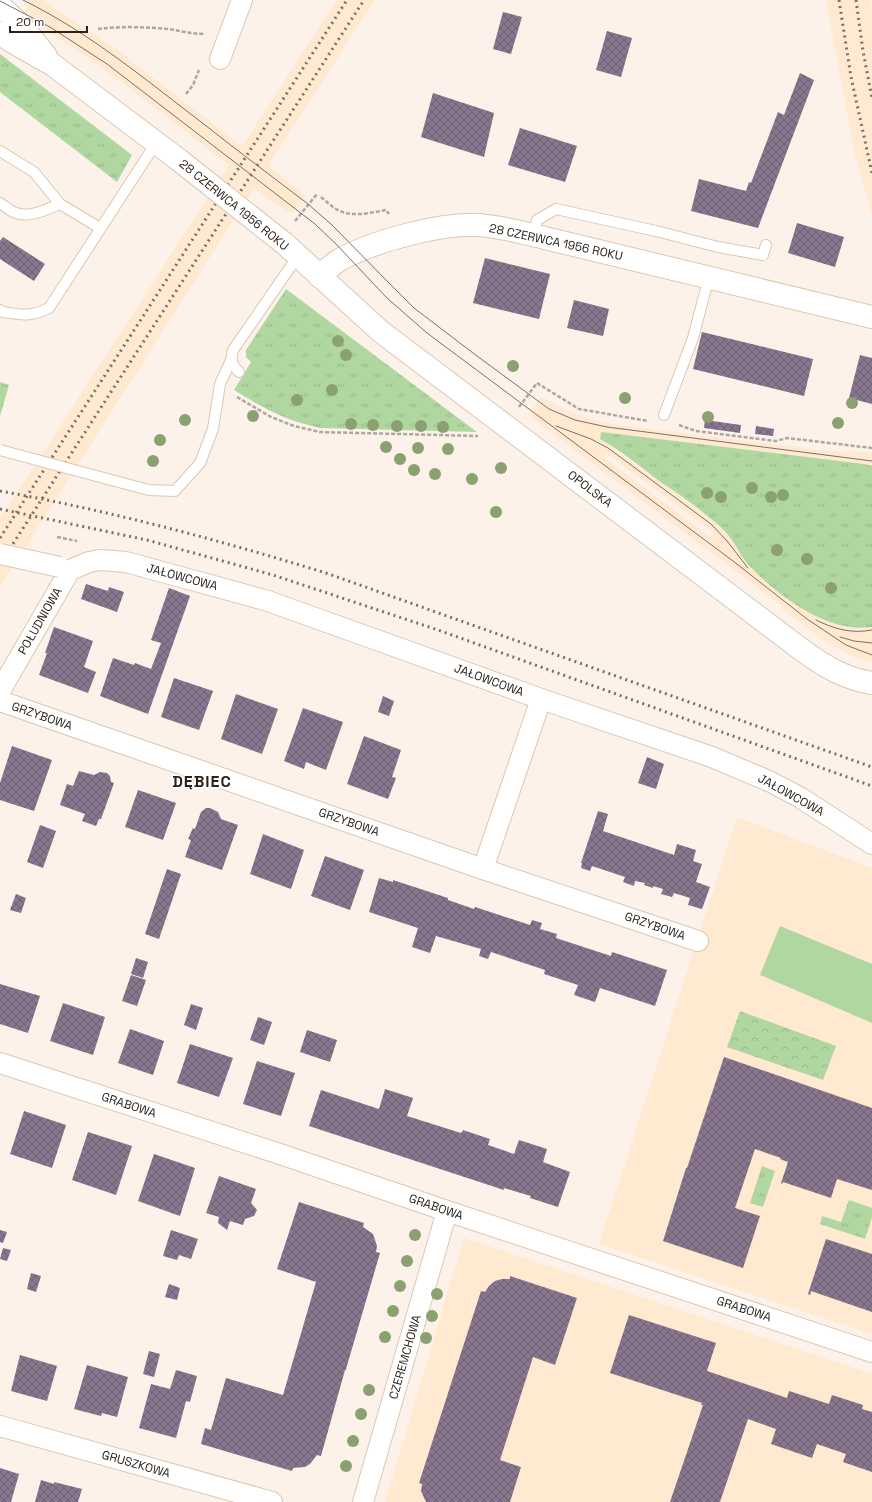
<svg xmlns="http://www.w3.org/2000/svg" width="872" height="1502" font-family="'Space Grotesk',sans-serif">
<defs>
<pattern id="grass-tufts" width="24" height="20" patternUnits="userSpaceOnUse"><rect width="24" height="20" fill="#b0d7a0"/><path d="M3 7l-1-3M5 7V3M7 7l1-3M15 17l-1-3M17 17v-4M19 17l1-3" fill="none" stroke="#98b889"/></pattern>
<pattern id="park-crowns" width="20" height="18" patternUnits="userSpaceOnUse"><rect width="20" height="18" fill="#b0d7a0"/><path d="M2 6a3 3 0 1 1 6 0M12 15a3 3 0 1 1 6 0" fill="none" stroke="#98b889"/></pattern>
<pattern id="building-cross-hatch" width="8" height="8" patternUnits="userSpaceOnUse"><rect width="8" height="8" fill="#87768d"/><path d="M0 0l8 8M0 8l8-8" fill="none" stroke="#6f6072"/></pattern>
</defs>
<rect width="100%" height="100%" fill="#fcf2e9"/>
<g fill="#ffe9d1" fill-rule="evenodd">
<path d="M 30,0 L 40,0 L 49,5 L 129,57 L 128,59 L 242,146 L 337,0 L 375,0 L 268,166 L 306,196 L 293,214 L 289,211 L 287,212 L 254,188 L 0,587 L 0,519 L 229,165 L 115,77 L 57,37 L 28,20 L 31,13 L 25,11 Z"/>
<path d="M 826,0 L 871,0 L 872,11 L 872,215 L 856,160 L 850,129 Z"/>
<path d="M 541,397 L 564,409 L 587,418 L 611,424 L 821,450 L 846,452 L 846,450 L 872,453 L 872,466 L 864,464 L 601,432 L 600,439 L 706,515 L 731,538 L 746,561 L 760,576 L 802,608 L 813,615 L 834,624 L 850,628 L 862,629 L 872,627 L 872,662 L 856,658 L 825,641 L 781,608 L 782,606 L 528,415 ZM 606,453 L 713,532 L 710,537 L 603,457 Z"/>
<path d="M 737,817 L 872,868 L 872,1334 L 599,1244 Z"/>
<path d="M 464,1238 L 872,1374 L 872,1502 L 385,1502 Z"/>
</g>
<g fill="url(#grass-tufts)">
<path d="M 0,54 L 132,155 L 117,182 L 0,92 Z"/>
<path d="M 286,289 L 477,432 L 320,428 C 284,420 265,409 234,390 L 251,362 L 246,357 L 246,350 Z"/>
<path d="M 0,382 L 9,385 L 0,416 Z"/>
<path d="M 601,432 L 864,464 L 872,466 L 872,627 C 828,634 775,594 747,563 C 741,556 737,547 732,540 C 726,531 715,522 706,515 C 691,502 675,492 659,481 C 640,466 621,451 600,439 Z"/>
<path d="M 762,1166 L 775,1171 L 763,1207 L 750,1203 Z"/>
<path d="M 849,1200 L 872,1208 L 872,1217 L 865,1239 L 820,1224 L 822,1216 L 841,1222 Z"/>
</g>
<path fill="url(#park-crowns)" d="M 740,1011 L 836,1046 L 823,1080 L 727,1047 Z"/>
<path fill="#b0d7a0" d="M 780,926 L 872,964 L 872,1023 L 760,975 Z"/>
<g fill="url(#building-cross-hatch)">
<path d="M 503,12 L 522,17 L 511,54 L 493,49 Z"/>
<path d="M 607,31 L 632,38 L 621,77 L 596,70 Z"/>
<path d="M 800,73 L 814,80 L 758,228 L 691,211 L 699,179 L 746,191 L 749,182 L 751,183 L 778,112 L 784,115 Z"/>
<path d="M 433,93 L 494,113 L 484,157 L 421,137 Z"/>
<path d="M 520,128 L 577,146 L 565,182 L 508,165 Z"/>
<path d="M 797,223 L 844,237 L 835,267 L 788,253 Z"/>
<path d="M 3,237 L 45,264 L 34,281 L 0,259 L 0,241 Z"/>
<path d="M 485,258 L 550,274 L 539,319 L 473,303 Z"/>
<path d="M 574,300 L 609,309 L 603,336 L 567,328 Z"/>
<path d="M 702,332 L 813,359 L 804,396 L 693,369 Z"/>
<path d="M 860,355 L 872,358 L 872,404 L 849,398 Z"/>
<path d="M 705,420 L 741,425 L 740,433 L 704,428 Z"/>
<path d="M 756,426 L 774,429 L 773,436 L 755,434 Z"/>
<path d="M 86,584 L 108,591 L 109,587 L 124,592 L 117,612 L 81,599 Z"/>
<path d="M 169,588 L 190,596 L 148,714 L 100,696 L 113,658 L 134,665 L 135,663 L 151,669 L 161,643 L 151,640 Z"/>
<path d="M 54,627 L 93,641 L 84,667 L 96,672 L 88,693 L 39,675 L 47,653 L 45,653 Z"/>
<path d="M 174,678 L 213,691 L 199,730 L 161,717 Z"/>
<path d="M 236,694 L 278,709 L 262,754 L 221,739 Z"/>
<path d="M 383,696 L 394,701 L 389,716 L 378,712 Z"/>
<path d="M 303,708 L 343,722 L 326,770 L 306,762 L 304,769 L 284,761 Z"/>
<path d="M 364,736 L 401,750 L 392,777 L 396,778 L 388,799 L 347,784 Z"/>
<path d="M 12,746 L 52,760 L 34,811 L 0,800 L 0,783 Z"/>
<path d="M 647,757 L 664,764 L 656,789 L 638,783 Z"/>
<path d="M 79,771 L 94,775 L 100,772 L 107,773 L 110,776 L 111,782 L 114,783 L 101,819 L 99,819 L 96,826 L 82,821 L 85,814 L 60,805 L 67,784 L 73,786 Z"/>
<path d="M 138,790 L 176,803 L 163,840 L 125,827 Z"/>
<path d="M 206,808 L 210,808 L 218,812 L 221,819 L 238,825 L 222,870 L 185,857 L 191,840 L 188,839 L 193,828 L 195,829 L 201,812 Z"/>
<path d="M 598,811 L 608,814 L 603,831 L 674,855 L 677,844 L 696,850 L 693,861 L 702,864 L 696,882 L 710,887 L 702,909 L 688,905 L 690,898 L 674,893 L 672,897 L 661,894 L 663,889 L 653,886 L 653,888 L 644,885 L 645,883 L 635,881 L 634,886 L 623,882 L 625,877 L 592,866 L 590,871 L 581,868 L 582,863 L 581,863 Z"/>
<path d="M 40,825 L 56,831 L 43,868 L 27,862 Z"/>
<path d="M 263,834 L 304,850 L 291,889 L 250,874 Z"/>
<path d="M 325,856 L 364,870 L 350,910 L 311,896 Z"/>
<path d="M 167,869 L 181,874 L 159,939 L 145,934 Z"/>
<path d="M 379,878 L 393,882 L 393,880 L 448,898 L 448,900 L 474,909 L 475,907 L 530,925 L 532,920 L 542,923 L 540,929 L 557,934 L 556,938 L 611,956 L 612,952 L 667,970 L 655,1006 L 600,988 L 595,1002 L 574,995 L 578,985 L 544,974 L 545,970 L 491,952 L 488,959 L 479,956 L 481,949 L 436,936 L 430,953 L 412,947 L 418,928 L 369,912 Z"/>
<path d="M 16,894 L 26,898 L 21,913 L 10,910 Z"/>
<path d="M 136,958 L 148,962 L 143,978 L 131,974 Z"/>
<path d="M 131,975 L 146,980 L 137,1006 L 122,1001 Z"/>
<path d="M 0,984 L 40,996 L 28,1033 L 0,1024 Z"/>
<path d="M 63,1003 L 105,1017 L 93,1055 L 50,1041 Z"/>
<path d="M 191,1004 L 203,1008 L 196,1030 L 184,1025 Z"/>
<path d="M 258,1017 L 272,1022 L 264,1045 L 250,1040 Z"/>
<path d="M 130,1029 L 164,1041 L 153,1075 L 118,1063 Z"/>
<path d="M 307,1030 L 337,1040 L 330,1062 L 300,1052 Z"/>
<path d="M 190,1044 L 233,1058 L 219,1097 L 177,1083 Z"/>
<path d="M 724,1057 L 872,1108 L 872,1190 L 837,1179 L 831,1198 L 783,1182 L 782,1184 L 781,1183 L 788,1162 L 780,1159 L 781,1158 L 755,1149 L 735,1208 L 760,1216 L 743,1268 L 663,1241 L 686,1168 L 687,1168 Z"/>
<path d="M 257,1061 L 295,1073 L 281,1116 L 243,1104 Z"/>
<path d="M 385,1089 L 413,1098 L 407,1116 L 461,1133 L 463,1130 L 490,1139 L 488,1145 L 514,1154 L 519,1140 L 547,1149 L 543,1162 L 570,1172 L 558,1207 L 530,1198 L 531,1196 L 504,1188 L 504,1190 L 309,1126 L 321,1090 L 379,1109 Z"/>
<path d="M 24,1111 L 66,1125 L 52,1168 L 10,1154 Z"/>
<path d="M 88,1132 L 132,1146 L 116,1195 L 72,1180 Z"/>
<path d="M 154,1154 L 195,1168 L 180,1216 L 138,1201 Z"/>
<path d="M 219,1176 L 256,1189 L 251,1203 L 257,1210 L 254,1216 L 245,1219 L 243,1225 L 230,1221 L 227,1230 L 218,1223 L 219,1217 L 206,1213 Z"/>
<path d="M 299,1202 L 364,1223 L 363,1227 L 373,1234 L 377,1246 L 376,1252 L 380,1253 L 346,1369 L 347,1369 L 345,1370 L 321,1456 L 317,1455 L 310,1464 L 305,1467 L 293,1468 L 292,1471 L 201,1444 L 205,1428 L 211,1430 L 226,1378 L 283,1395 L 316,1282 L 277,1269 Z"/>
<path d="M 0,1230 L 7,1232 L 3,1243 L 0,1242 Z"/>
<path d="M 171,1230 L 198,1239 L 191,1259 L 179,1255 L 177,1260 L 163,1256 Z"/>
<path d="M 826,1239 L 872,1254 L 872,1312 L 811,1291 L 810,1295 L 808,1294 Z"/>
<path d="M 3,1248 L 11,1250 L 7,1261 L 0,1259 Z"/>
<path d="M 31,1273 L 41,1276 L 36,1292 L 27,1289 Z"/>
<path d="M 510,1276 L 577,1298 L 555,1365 L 533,1357 L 500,1460 L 521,1467 L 510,1502 L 426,1502 L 421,1491 L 422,1484 L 419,1483 L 481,1291 L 485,1292 L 489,1286 L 495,1281 L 502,1279 L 510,1279 Z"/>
<path d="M 169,1284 L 180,1288 L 177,1300 L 165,1297 Z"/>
<path d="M 629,1315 L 716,1343 L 707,1371 L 787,1398 L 789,1391 L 829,1404 L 832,1395 L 863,1405 L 862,1409 L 872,1412 L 872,1472 L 843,1462 L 846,1454 L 817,1444 L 812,1458 L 771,1444 L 776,1429 L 748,1419 L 720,1502 L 670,1502 L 703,1405 L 701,1405 L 702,1403 L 610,1373 Z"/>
<path d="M 149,1351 L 160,1354 L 154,1377 L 143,1374 Z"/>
<path d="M 20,1355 L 57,1366 L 47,1401 L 11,1391 Z"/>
<path d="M 87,1365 L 128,1377 L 117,1417 L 102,1413 L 101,1416 L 74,1409 Z"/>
<path d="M 176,1370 L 197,1376 L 190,1402 L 186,1401 L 176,1438 L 139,1428 L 151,1384 L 170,1389 Z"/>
<path d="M 0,1468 L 19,1474 L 11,1502 L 0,1502 Z"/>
<path d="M 41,1480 L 54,1484 L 54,1482 L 82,1489 L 78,1502 L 35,1502 Z"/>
</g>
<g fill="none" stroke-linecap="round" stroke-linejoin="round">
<defs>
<g id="service">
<path d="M 0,151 L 34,172 L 60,204 L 100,228"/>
<path d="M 0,203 C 5,206 11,212 16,213 C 31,218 47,209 60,204"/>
<path d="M 533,235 L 537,220 L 556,209 L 656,231 L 718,247 L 763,255 L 766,245"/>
<path d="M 0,310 L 3,312 C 22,315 31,317 49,308 L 156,143"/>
<path d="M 239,372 C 232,365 230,360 233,350 L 298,256"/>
<path d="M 664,415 L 693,338 L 709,277"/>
<path d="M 115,481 L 149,490 L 175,491 L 200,463 L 213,429 L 220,384 L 231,360"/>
</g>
<g id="minor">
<path d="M 220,59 L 242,0"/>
<path d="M 0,691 L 70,570 L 89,562 L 100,560 L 126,562 L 268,601 L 541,699 L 712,757 L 771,782 L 801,798 L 872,844"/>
<path d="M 0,701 L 483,869 L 698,941"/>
<path d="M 483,869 L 541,699"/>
<path d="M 0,1063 L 283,1155 L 447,1211 L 872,1352"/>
<path d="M 0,1426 L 272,1502"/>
<path d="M 363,1502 L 447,1211"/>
</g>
<g id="tertiary">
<path d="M 0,6 L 22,26 L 46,56"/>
<path d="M 0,33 L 11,41 L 53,65 L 179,160"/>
<path d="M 285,244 L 380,331 L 802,650 C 824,666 845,679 872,683"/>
<path d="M 319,276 C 326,270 333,264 341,259 C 375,241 440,223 479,225 C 504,227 529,234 553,240 L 872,317"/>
</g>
</defs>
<use href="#service" stroke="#ddc7b1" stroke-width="12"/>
<use href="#minor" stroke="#ddc7b1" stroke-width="22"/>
<use href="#tertiary" stroke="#ddc7b1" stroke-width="24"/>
<g stroke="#afa69d" stroke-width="2.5" stroke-dasharray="4 2" stroke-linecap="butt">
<path d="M 98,29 C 119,26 147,27 168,29 C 182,31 190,34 205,34"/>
<path d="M 186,94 L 193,85 L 199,70"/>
<path d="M 321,197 C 326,201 331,206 336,209 C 351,218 370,213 386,210 L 389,214"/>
<path d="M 295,221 L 317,194"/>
<path d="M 237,397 L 271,417 L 294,426 L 320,432 L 478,436"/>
<path d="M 519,407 L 537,383 L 579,409 L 648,421"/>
<path d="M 679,425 L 696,431 L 776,441 L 787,438 L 872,448"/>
<path d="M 57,537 L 77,541"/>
</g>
<use href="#service" stroke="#fff" stroke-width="10"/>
<use href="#minor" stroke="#fff" stroke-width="20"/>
<use href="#tertiary" stroke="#fff" stroke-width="22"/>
<g stroke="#7a7169" stroke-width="1">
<path d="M 23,0 C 90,33 146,80 205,125 C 239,152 274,178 308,204 L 332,225 L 388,282 L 414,308 L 473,353 L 549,409 L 575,420 L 607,427 L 872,461"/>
<path d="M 0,1 L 50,27 L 107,64 L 315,224 L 336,244 L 387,298 L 427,333 L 733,561 L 807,619 L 846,645 L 872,655"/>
<path d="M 556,426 L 591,439 L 608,448 L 711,524 L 727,541 L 748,568"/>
<path d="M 816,620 C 834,629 852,634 872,630"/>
<path d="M 840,637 L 854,641 L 872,643"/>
</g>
<g stroke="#7a7169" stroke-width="3" stroke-dasharray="2 4" stroke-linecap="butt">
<path d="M 839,0 L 851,77 L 872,173"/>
<path d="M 856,0 L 863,51 L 872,98"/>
<path d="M 0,491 C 111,511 219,540 326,573 L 872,767"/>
<path d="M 0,509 L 147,540 L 273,575 L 438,630 L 872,786"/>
<path d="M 0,538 L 347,0"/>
<path d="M 0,564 L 364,0"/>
</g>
<defs>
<path id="service-bridge" d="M 0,450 L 115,481"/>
<path id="minor-bridge" d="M 0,554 L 60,567"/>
<path id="tertiary-bridge" d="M 179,160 L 285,244"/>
</defs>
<use href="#service-bridge" stroke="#ddc7b1" stroke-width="12" stroke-linecap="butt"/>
<use href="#minor-bridge" stroke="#ddc7b1" stroke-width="22" stroke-linecap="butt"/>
<use href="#tertiary-bridge" stroke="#ddc7b1" stroke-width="24" stroke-linecap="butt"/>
<use href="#service-bridge" stroke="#fff" stroke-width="10"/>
<use href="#minor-bridge" stroke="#fff" stroke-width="20"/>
<use href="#tertiary-bridge" stroke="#fff" stroke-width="22"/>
</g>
<g fill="#8ba172">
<circle cx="338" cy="341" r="6"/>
<circle cx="346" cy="355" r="6"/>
<circle cx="513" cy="366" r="6"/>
<circle cx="332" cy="390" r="6"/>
<circle cx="625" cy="398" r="6"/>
<circle cx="297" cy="400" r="6"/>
<circle cx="852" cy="403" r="6"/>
<circle cx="253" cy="416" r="6"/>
<circle cx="708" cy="417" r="6"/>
<circle cx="185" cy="420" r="6"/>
<circle cx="838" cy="423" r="6"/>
<circle cx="351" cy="424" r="6"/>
<circle cx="373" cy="425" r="6"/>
<circle cx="397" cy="426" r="6"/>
<circle cx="421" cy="426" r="6"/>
<circle cx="443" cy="427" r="6"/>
<circle cx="160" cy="440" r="6"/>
<circle cx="386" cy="447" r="6"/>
<circle cx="418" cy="448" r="6"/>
<circle cx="448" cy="449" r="6"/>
<circle cx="400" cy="459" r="6"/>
<circle cx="153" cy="461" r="6"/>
<circle cx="501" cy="468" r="6"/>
<circle cx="414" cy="470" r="6"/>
<circle cx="435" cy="474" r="6"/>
<circle cx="472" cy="479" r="6"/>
<circle cx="752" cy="488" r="6"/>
<circle cx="707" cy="493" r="6"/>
<circle cx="783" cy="495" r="6"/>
<circle cx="721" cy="497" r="6"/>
<circle cx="771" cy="497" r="6"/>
<circle cx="496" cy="512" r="6"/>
<circle cx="777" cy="550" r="6"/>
<circle cx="807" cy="559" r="6"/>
<circle cx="831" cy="588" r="6"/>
<circle cx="415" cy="1235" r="6"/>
<circle cx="407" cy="1261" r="6"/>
<circle cx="400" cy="1286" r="6"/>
<circle cx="437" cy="1294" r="6"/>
<circle cx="393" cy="1311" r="6"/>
<circle cx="432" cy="1316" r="6"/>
<circle cx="385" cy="1337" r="6"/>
<circle cx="426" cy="1338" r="6"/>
<circle cx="369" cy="1390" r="6"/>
<circle cx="361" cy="1414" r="6"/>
<circle cx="353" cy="1441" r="6"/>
<circle cx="346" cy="1466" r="6"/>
</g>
<g text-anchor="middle" stroke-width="3" stroke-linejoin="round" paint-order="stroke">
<g font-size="12" fill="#2a221a" stroke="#fff">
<text transform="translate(234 205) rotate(39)" y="4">28 CZERWCA 1956 ROKU</text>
<text transform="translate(556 242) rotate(12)" y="4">28 CZERWCA 1956 ROKU</text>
<text transform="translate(590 489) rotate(37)" y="4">OPOLSKA</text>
<text transform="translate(182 577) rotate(15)" y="4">JAŁOWCOWA</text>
<text transform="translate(40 621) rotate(-60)" y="4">POŁUDNIOWA</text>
<text transform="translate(489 680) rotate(20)" y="4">JAŁOWCOWA</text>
<text transform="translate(42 716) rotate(19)" y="4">GRZYBOWA</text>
<text transform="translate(791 795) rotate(29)" y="4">JAŁOWCOWA</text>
<text transform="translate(349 822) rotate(19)" y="4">GRZYBOWA</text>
<text transform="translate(655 926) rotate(19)" y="4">GRZYBOWA</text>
<text transform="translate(129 1105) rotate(18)" y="4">GRABOWA</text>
<text transform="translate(436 1207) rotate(19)" y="4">GRABOWA</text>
<text transform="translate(744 1309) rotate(18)" y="4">GRABOWA</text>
<text transform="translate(405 1357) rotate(-74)" y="4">CZEREMCHOWA</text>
<text transform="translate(136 1464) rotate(16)" y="4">GRUSZKOWA</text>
</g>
<g font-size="16" font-weight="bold" letter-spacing="1" fill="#2a221a" stroke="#fff">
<text x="202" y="787">DĘBIEC</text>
</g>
</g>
<path d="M10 26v6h77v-6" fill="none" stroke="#2a221a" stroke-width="2"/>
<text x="16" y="26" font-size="12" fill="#2a221a" stroke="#ffffff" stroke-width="3" paint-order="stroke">20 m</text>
</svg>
